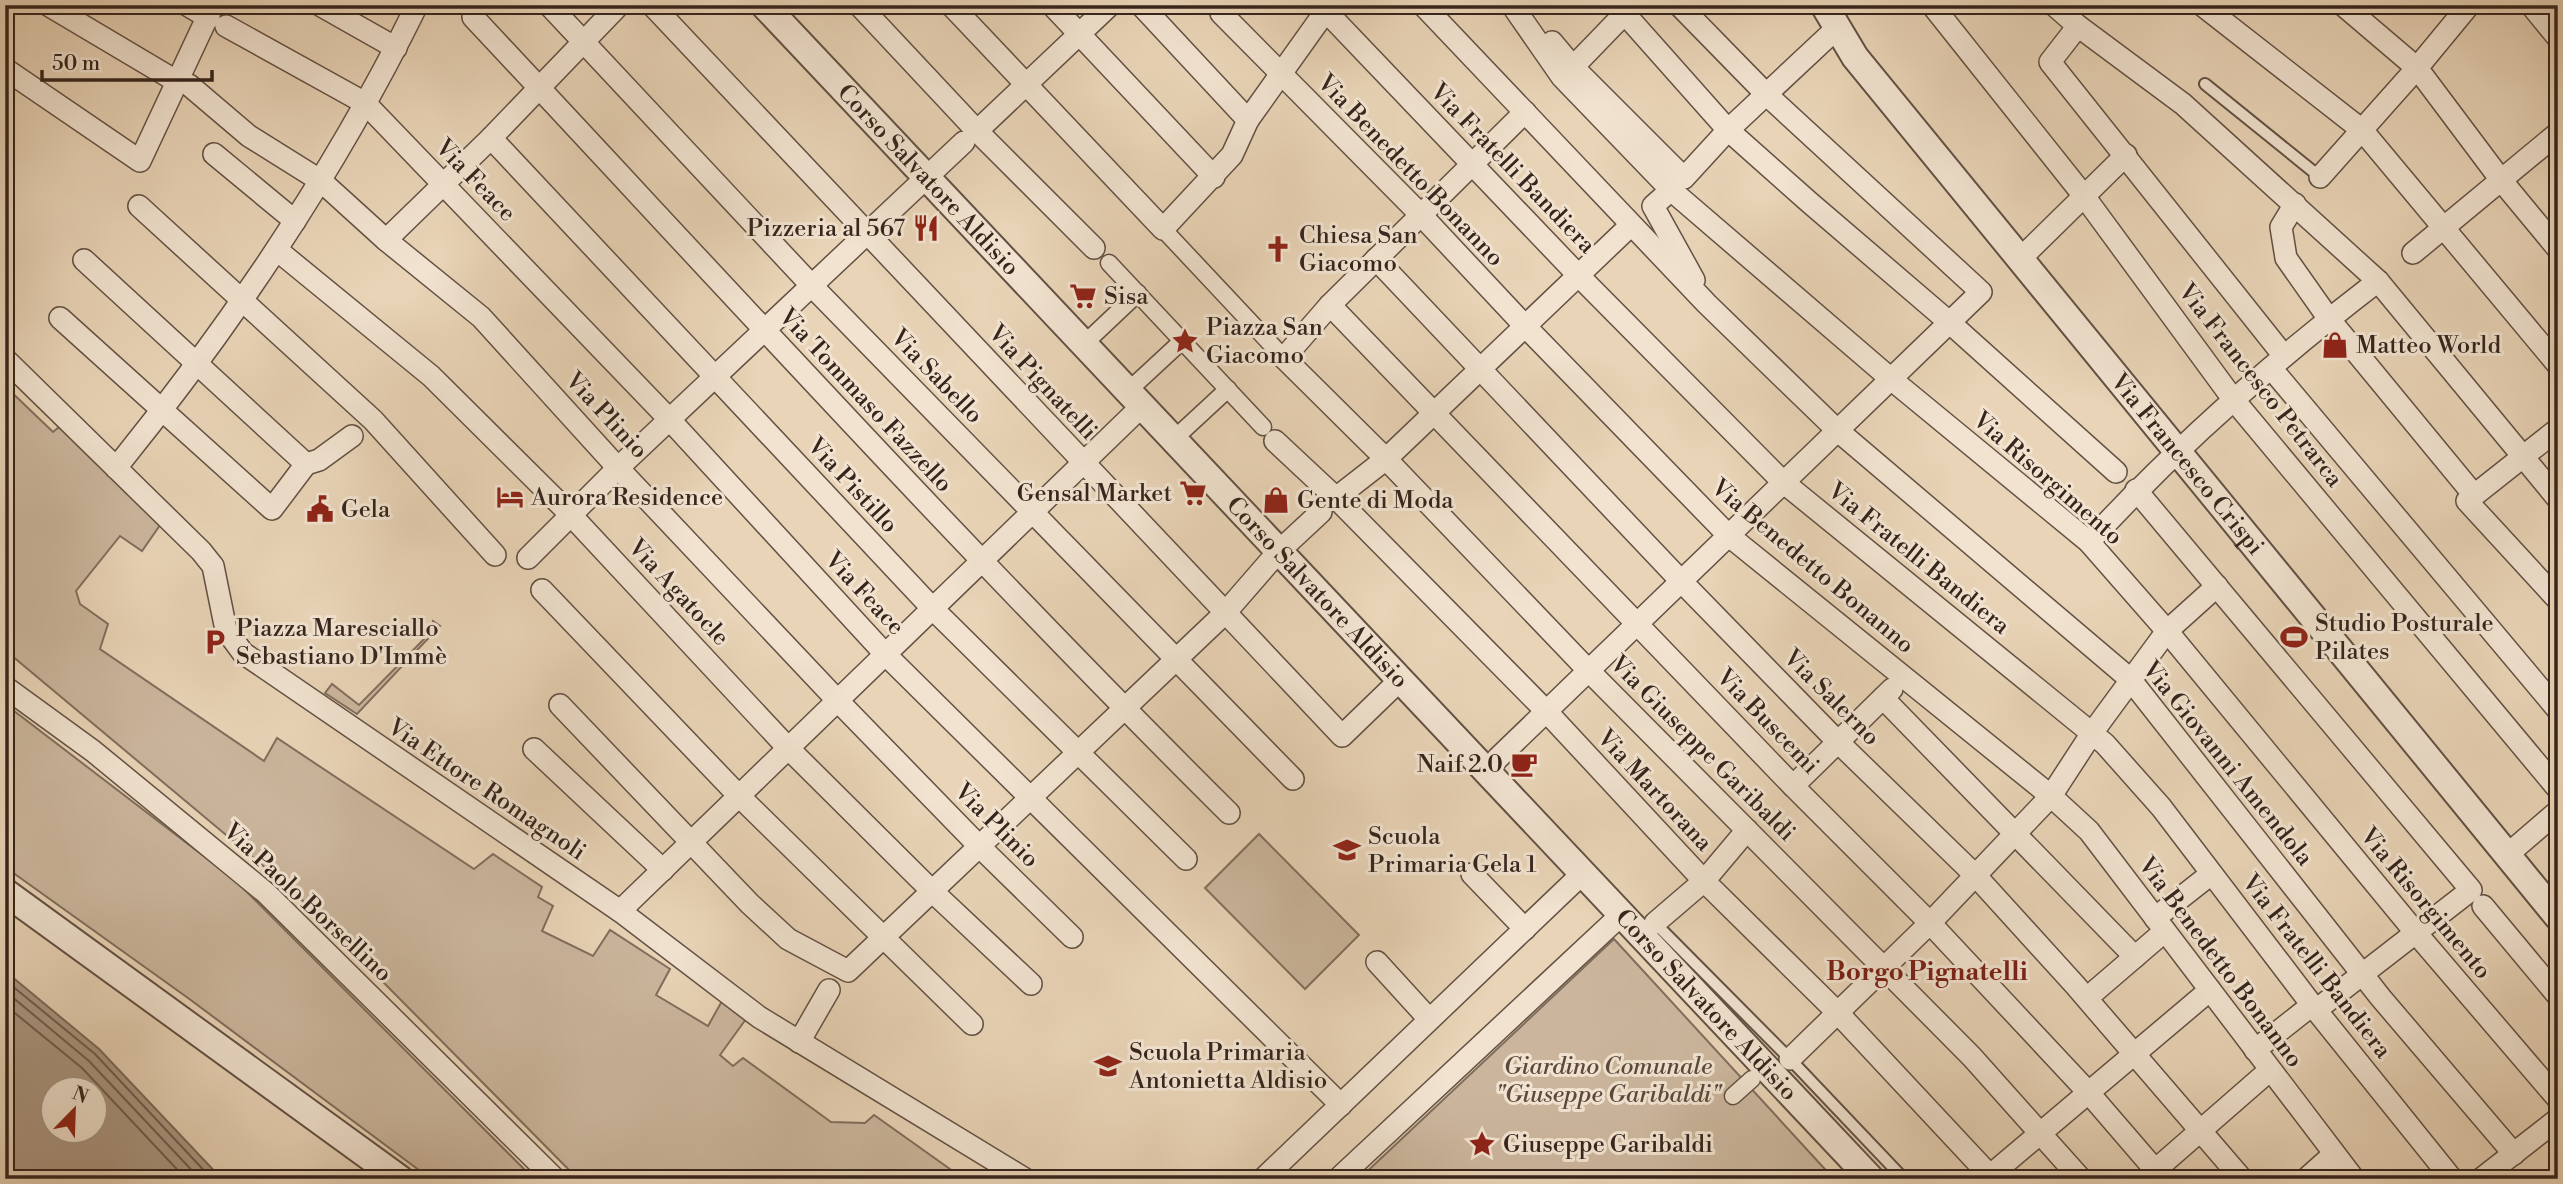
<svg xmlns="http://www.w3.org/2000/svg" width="2563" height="1184" font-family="'Libre Bodoni',serif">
<rect width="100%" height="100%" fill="#e9d4b7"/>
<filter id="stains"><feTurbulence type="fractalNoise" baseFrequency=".00286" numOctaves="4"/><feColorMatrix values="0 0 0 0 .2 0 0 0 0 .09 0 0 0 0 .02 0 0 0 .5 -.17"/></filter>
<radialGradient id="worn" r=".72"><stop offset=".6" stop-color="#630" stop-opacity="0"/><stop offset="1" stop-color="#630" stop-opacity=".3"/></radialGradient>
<g fill="#cbb69d" stroke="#806e5d" stroke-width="2">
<path d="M 5,386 L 53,432 L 59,427 L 165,518 L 142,551 L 120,536 L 76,591 L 80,604 L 108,624 L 100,649 L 264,761 L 277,738 L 474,869 L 493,854 L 542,887 L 538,897 L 553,906 L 542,931 L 593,956 L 610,930 L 670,969 L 656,995 L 708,1026 L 722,1001 L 746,1019 L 720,1055 L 733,1066 L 743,1058 L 831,1122 L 865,1123 L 874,1115 L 964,1179 L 578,1179 L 293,891 L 5,650 Z"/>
<path d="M 433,621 L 440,626 L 357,714 L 325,693 L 332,684 L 359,705 L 430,633 Z"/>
<path d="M 5,704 L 235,880 L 534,1179 L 431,1179 L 188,998 L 5,867 Z"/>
<path d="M 1259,834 L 1359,935 L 1305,989 L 1205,888 Z"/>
<path d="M 1614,939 L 1834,1179 L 1359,1179 Z"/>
</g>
<path fill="#ac9883" stroke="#7d6a5a" stroke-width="2" fill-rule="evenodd" d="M 5,971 L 99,1049 L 222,1179 L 5,1179 ZM 52,1090 L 94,1090 L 94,1132 L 52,1132 Z"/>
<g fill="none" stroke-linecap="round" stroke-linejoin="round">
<g stroke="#715e50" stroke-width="2">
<path d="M 5,980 L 95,1054 L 212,1179"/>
<path d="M 5,991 L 89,1061 L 200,1179"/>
<path d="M 5,1005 L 82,1068 L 186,1179"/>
</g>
<defs>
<g id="service">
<path d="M 2205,84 L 2320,177"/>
<path d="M 1655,923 L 1790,1059 L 1904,1179"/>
</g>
<g id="pedestrian">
<path d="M 1163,229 L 1284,358"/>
<path d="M 1109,263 L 1263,427"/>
<path d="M 1083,345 L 1138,293"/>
<path d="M 1128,391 L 1182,341"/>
<path d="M 1174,439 L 1228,389"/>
<path d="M 1733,1096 L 1752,1079"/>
</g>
<g id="minor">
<path d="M 48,5 L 176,81"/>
<path d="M 187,5 L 209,18"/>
<path d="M 320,5 L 396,48"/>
<path d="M 549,5 L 812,286 L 1293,779"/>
<path d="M 652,5 L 1342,736 L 1400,680"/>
<path d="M 859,5 L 977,131 L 1094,248"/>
<path d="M 951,5 L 1163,229 L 1232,155 L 1248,120 L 1330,5"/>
<path d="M 1052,5 L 1214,177"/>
<path d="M 1141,5 L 1248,120"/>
<path d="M 1221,5 L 1221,13 L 1421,215 L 1525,326 L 1728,535 L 2051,796 L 2089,831 L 2354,1179"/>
<path d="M 1320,5 L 1578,275 L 1783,482 L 2105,744 L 2161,807 L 2312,1005 L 2452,1179"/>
<path d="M 1423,5 L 1707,304 L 1837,430 L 2130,679 L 2381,998 L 2514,1154"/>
<path d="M 1512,5 L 1562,77 L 1671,190 L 1891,379 L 2089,542 L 2167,631 L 2416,933 L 2558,1099"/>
<path d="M 1617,5 L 1728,130 L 1809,202 L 1949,322 L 2116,472"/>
<path d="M 1932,5 L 2084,196 L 2233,399 L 2558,789"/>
<path d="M 2054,5 L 2078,26 L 2183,104 L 2378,281 L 2558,499"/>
<path d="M 2202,5 L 2362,130 L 2558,365"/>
<path d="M 2343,5 L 2417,68 L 2501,180 L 2558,249"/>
<path d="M 2531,5 L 2558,38"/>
<path d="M 473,17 C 723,284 969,555 1229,813"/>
<path d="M 226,26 L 365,103 L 670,420 L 886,655 L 1341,1105"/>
<path d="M 2078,26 L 2050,62 L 2284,356"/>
<path d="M 1552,42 L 1573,67 L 1684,178 L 1728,130 L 1837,28"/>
<path d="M 1573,67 L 1633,5"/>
<path d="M 5,69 L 140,161 L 213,5"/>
<path d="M 189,85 L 249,136 L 321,181 L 386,240 L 481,317 L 618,468 L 838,701 L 980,847 L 1072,937"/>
<path d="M 1525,112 L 1330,305 L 1284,358 L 1386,459 L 1588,670 L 1972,1057 L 2081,1179"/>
<path d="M 977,131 L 1110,5"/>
<path d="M 491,138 L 933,609 L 1186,859"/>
<path d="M 214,154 L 295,221"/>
<path d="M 2320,177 L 2417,68 L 2469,5"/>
<path d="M 1671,190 L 1653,206 L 1694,280"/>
<path d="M 2295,204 L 2281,227 L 2286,258 L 2329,319 L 2474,495"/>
<path d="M 139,206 L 373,420 L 495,555"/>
<path d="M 386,240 L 491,138 L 619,5"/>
<path d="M 277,250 L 431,376 L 570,514 L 788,748 L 933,892 L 1031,984"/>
<path d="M 2413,253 L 2558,133"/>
<path d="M 1376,259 L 1681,581 L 1838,742 L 1976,876 L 2075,985 L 2242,1179"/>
<path d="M 2020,259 L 2126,155"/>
<path d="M 84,260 L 306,464 L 319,460 L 352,436"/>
<path d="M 1330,305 L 1793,786 L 1930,923 L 2088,1092 L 2163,1179"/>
<path d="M 60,318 L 272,509 L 306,464"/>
<path d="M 5,359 L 201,551 L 213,566 L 226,630 L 243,653 L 620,911 L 759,1017 L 1025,1179"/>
<path d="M 2271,368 L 2558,710"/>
<path d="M 2558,429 L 2467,501 L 2558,600"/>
<path d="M 1275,441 L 1336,498 L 1546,711 L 1704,881 L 1838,1013 L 1993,1179"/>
<path d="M 116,468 C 233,323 335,172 417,5"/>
<path d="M 2136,490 L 2471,890 L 2316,1010"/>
<path d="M 1336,498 L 1386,459 L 1631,225"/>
<path d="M 2089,542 C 2177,446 2275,360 2378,281"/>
<path d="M 528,558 L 618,468 L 964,142"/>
<path d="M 542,590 L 739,796 L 972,1024"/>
<path d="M 5,687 L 93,751 L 266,893 L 555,1179"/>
<path d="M 1883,698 L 2135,957"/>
<path d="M 560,705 L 750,904 L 788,939 L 848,971 L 1225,613 L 1278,552 L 1321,512"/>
<path d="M 534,749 L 663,870"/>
<path d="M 1486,772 L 1498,758 L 1981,292 L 1767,95 L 1679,5"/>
<path d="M 1793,786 L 1892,689"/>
<path d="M 2507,855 L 2558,811"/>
<path d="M 1472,874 L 1525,929"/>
<path d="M 2483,906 L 2558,996"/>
<path d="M 620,911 L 1142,406"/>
<path d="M 2155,918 L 2211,874"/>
<path d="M 1655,923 L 1704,881 L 1747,830"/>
<path d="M 1377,962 L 1429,1019"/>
<path d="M 2087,998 L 2165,931"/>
<path d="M 799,1042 L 829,990"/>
<path d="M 2255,1050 L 2312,1005"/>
<path d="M 1790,1059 L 1930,923 L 2051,796 L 2092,733 L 2167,631 L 2217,586"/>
<path d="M 1263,1179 L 1582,874"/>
<path d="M 1338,1179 L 1621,915"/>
<path d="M 1986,1179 L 2210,990"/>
<path d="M 2145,1179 L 2270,1070"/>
<path d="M 2306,1179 L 2334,1154"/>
<path d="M 2481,1179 L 2558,1119"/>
</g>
<g id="tertiary">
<path id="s1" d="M 764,5 L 1871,1179"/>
<path id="s2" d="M 1824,5 L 1855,57 L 2558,917"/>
<path d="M 5,892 L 400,1179"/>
</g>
</defs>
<use href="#service" stroke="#635144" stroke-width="14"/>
<use href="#pedestrian" stroke="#635144" stroke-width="19"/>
<use href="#minor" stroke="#635144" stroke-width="24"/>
<use href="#tertiary" stroke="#635144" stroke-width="30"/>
<use href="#service" stroke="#f1e3d0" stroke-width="10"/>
<use href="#pedestrian" stroke="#f1e3d0" stroke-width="16"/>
<use href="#minor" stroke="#f1e3d0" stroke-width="21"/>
<use href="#tertiary" stroke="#f1e3d0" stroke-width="26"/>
</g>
<defs>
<symbol id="restaurant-bare" viewBox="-9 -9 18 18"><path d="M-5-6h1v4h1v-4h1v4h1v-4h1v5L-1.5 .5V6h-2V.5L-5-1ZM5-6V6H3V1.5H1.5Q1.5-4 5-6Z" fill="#8f2418" stroke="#f1e3d0" stroke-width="2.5" paint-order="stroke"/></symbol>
<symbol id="church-bare" viewBox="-9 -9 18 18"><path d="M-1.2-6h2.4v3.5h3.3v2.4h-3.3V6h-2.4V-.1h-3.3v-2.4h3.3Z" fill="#8f2418" stroke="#f1e3d0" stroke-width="2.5" paint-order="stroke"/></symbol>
<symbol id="supermarket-bare" viewBox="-9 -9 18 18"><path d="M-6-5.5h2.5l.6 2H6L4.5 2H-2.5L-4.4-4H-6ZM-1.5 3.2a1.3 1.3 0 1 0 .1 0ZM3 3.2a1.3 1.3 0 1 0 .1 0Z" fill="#8f2418" stroke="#f1e3d0" stroke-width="2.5" paint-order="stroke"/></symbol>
<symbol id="sight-bare" viewBox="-9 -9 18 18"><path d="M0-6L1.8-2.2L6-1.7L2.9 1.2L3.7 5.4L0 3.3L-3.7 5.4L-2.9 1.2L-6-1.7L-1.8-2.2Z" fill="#8f2418" stroke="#f1e3d0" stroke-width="2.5" paint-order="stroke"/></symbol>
<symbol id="shop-bare" viewBox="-9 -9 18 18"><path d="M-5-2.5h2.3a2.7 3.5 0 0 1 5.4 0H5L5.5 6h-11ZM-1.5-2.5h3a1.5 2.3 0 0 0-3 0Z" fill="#8f2418" stroke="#f1e3d0" stroke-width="2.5" paint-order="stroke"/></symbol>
<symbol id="hotel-bare" viewBox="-9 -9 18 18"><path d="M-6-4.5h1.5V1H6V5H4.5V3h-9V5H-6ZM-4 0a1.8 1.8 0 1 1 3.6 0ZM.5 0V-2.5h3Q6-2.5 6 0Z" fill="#8f2418" stroke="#f1e3d0" stroke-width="2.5" paint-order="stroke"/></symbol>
<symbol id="civic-bare" viewBox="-9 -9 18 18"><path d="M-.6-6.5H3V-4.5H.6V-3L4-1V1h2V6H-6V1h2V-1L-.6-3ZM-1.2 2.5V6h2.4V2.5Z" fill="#8f2418" stroke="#f1e3d0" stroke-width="2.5" paint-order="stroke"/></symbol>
<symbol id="stadium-bare" viewBox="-9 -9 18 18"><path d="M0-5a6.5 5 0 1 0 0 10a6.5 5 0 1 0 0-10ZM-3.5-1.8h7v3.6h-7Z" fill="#8f2418" stroke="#f1e3d0" stroke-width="2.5" paint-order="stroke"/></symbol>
<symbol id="parking-bare" viewBox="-9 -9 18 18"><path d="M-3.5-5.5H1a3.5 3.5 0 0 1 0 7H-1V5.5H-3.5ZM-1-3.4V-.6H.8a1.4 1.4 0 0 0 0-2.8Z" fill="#8f2418" stroke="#f1e3d0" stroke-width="2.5" paint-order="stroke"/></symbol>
<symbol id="cafe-bare" viewBox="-9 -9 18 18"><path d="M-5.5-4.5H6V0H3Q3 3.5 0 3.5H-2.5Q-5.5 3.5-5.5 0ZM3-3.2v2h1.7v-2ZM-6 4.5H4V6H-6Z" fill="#8f2418" stroke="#f1e3d0" stroke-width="2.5" paint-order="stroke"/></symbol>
<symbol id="school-bare" viewBox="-9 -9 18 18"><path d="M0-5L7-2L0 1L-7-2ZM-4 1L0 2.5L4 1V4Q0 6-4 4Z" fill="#8f2418" stroke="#f1e3d0" stroke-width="2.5" paint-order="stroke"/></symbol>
</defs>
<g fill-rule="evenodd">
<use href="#restaurant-bare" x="907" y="209" width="38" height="38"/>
<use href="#church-bare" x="1259" y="230" width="38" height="38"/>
<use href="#supermarket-bare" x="1064" y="277" width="38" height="38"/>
<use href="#sight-bare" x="1166" y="322" width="38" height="38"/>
<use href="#shop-bare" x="2316" y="326" width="38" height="38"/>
<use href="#supermarket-bare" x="1174" y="474" width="38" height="38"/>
<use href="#hotel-bare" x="491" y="478" width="38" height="38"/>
<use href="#shop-bare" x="1257" y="481" width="38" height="38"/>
<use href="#civic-bare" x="301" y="490" width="38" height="38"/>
<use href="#stadium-bare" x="2275" y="618" width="38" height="38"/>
<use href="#parking-bare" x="196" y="623" width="38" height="38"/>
<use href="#cafe-bare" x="1505" y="745" width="38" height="38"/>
<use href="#school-bare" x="1328" y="831" width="38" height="38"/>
<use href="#school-bare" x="1089" y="1047" width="38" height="38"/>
<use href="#sight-bare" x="1463" y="1125" width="38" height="38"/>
</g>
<g text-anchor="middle" stroke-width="6" stroke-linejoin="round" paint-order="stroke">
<g font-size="24" fill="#36251d" stroke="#f1e3d0">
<text transform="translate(1513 168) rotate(46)" y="8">Via Fratelli Bandiera</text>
<text transform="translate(1411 170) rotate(46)" y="8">Via Benedetto Bonanno</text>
<text transform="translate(476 180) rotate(46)" y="8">Via Feace</text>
<text dy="8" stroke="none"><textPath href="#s1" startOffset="240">Corso Salvatore Aldisio</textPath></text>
<text transform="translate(937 376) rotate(46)" y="8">Via Sabello</text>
<text transform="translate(1043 382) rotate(47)" y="8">Via Pignatelli</text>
<text transform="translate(2261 385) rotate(52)" y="8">Via Francesco Petrarca</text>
<text transform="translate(866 400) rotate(47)" y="8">Via Tommaso Fazzello</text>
<text transform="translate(607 415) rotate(47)" y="8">Via Plinio</text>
<text dy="8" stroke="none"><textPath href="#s2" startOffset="586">Via Francesco Crispi</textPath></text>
<text transform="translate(2048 478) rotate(41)" y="8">Via Risorgimento</text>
<text transform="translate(853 485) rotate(47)" y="8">Via Pistillo</text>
<text transform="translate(1919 558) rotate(39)" y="8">Via Fratelli Bandiera</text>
<text transform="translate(1813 566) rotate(40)" y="8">Via Benedetto Bonanno</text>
<text transform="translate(679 592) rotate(47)" y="8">Via Agatocle</text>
<text dy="8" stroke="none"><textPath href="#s1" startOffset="807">Corso Salvatore Aldisio</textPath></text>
<text transform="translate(865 593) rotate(47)" y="8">Via Feace</text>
<text transform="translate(1832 697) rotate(45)" y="8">Via Salerno</text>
<text transform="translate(1768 721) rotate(46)" y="8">Via Buscemi</text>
<text transform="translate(1703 748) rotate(45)" y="8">Via Giuseppe Garibaldi</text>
<text transform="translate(2228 763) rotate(51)" y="8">Via Giovanni Amendola</text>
<text transform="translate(487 789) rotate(34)" y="8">Via Ettore Romagnoli</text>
<text transform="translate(1655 790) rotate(47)" y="8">Via Martorana</text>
<text transform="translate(997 825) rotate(45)" y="8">Via Plinio</text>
<text transform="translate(308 902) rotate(43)" y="8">Via Paolo Borsellino</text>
<text transform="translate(2426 903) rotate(50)" y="8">Via Risorgimento</text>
<text transform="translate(2221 962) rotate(53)" y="8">Via Benedetto Bonanno</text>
<text transform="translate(2317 966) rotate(52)" y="8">Via Fratelli Bandiera</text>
<text dy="8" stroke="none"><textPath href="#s1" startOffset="1374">Corso Salvatore Aldisio</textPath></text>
</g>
<g font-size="24" fill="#36251d" stroke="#f1e3d0" text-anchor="start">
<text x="905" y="236" text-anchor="end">Pizzeria al 567</text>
<text x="1299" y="243">Chiesa San<tspan x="1299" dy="28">Giacomo</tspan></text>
<text x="1104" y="304">Sisa</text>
<text x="1206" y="335">Piazza San<tspan x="1206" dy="28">Giacomo</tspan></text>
<text x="2356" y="353">Matteo World</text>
<text x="1172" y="501" text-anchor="end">Gensal Market</text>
<text x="531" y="505">Aurora Residence</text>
<text x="1297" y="508">Gente di Moda</text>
<text x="341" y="517">Gela</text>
<text x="2315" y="631">Studio Posturale<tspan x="2315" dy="28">Pilates</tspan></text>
<text x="236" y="636">Piazza Maresciallo<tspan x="236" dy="28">Sebastiano D'Immè</tspan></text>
<text x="1503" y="772" text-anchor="end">Naif 2.0</text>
<text x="1368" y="844">Scuola<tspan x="1368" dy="28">Primaria Gela 1</tspan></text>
<text x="1129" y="1060">Scuola Primaria<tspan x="1129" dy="28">Antonietta Aldisio</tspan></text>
<text x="1503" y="1152">Giuseppe Garibaldi</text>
</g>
<g font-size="24" font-style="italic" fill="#5b493d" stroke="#f1e3d0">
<text x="1608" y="1074">Giardino Comunale<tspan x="1608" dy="28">"Giuseppe Garibaldi"</tspan></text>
</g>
<g font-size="26" font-weight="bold" fill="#7a1f14" stroke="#f1e3d0">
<text x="1927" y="980">Borgo Pignatelli</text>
</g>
</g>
<rect width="2563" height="1184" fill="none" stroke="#e9d4b7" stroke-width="28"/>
<rect x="7" y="7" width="2549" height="1170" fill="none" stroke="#36251d" stroke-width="3.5"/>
<rect x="14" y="14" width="2535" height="1156" fill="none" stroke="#36251d" stroke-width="2"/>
<g transform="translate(74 1110) rotate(23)"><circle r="33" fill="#f1e3d0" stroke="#a69788" stroke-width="2"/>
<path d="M0-5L12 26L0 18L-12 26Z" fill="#8f2418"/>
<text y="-10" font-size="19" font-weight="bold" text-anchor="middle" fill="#36251d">N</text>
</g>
<path d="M42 70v10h170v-10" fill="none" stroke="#36251d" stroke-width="3.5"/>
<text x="52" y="70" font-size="21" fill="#36251d" stroke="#f1e3d0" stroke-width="5" paint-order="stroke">50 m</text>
<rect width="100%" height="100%" filter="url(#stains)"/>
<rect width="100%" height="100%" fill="url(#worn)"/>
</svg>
